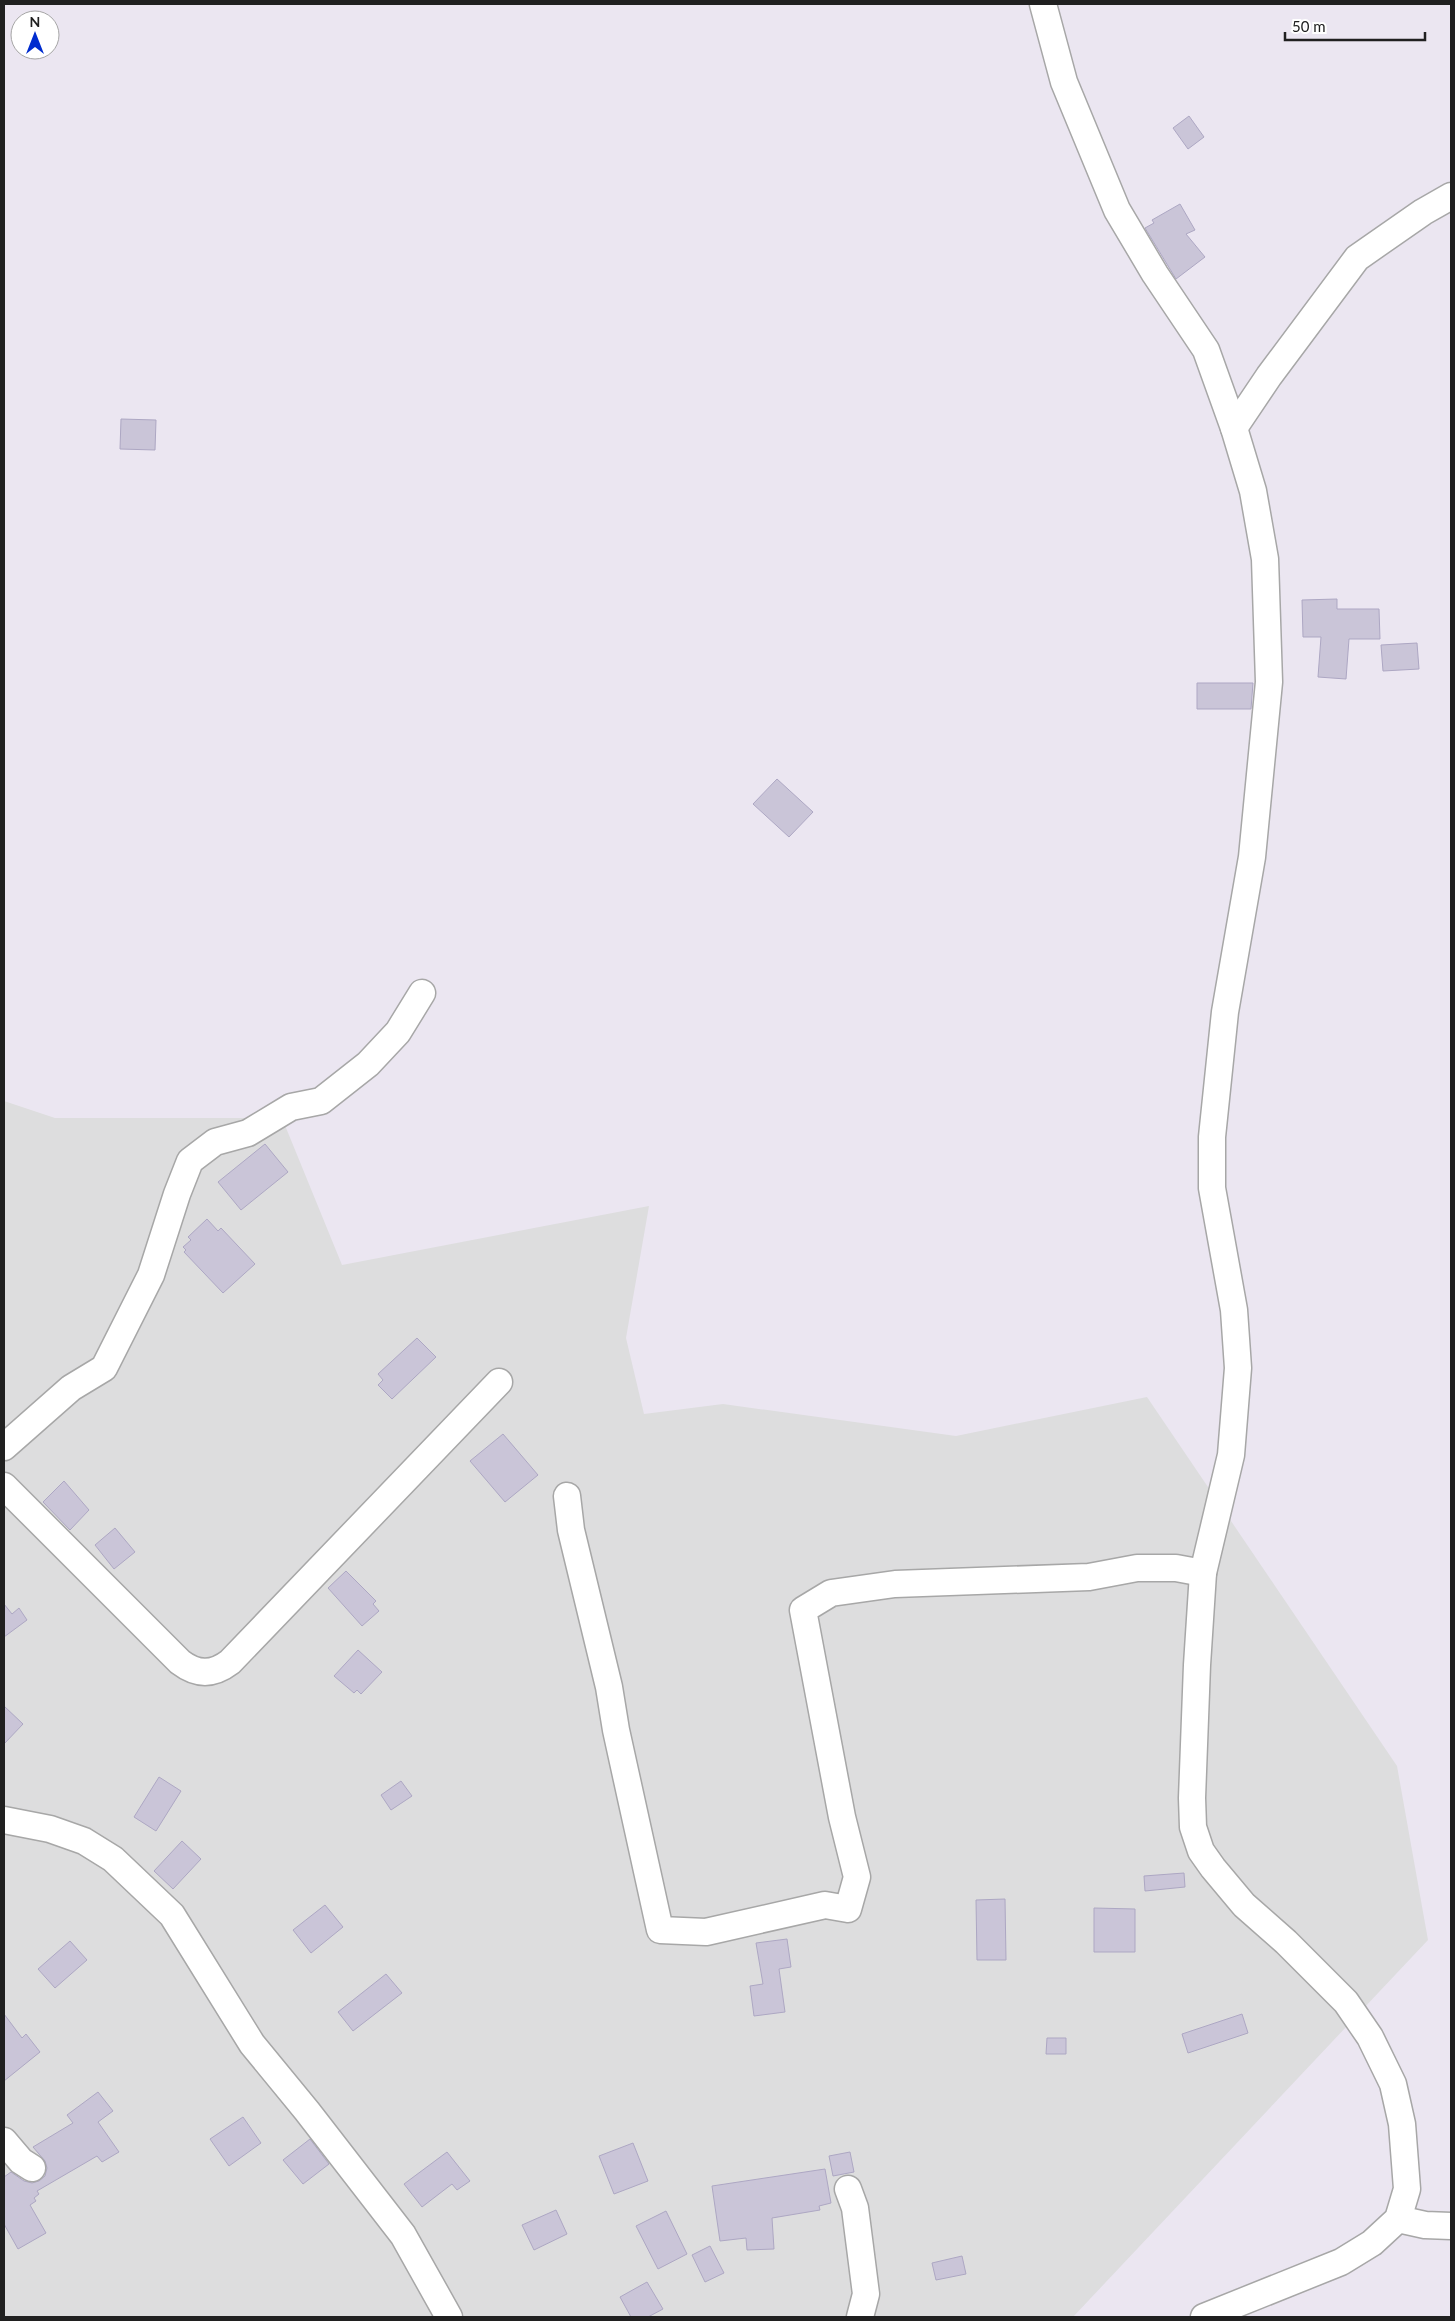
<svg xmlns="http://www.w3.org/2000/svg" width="1455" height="2321" font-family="Lato,sans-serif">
<rect width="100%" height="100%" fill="#ebe6f1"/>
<path fill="#ddddde" d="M 4,1101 L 55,1118 L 282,1118 L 342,1265 L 649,1206 L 626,1338 L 644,1414 L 723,1404 L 956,1436 L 1147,1397 L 1397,1766 L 1428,1940 L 1073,2317 L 4,2317 Z"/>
<g fill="#cac5d8" stroke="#ada7c3">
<path d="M 1189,116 L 1204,137 L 1188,149 L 1173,128 Z"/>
<path d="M 1180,204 L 1195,230 L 1186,234 L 1205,257 L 1176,279 L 1145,228 L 1154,223 L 1152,220 Z"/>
<path d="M 121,419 L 156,420 L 155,450 L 120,449 Z"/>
<path d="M 1337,599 L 1337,609 L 1379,609 L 1380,639 L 1349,639 L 1346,679 L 1318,677 L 1321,637 L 1303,637 L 1302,600 Z"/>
<path d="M 1417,643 L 1419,669 L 1383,671 L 1381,645 Z"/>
<path d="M 1197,683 L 1253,683 L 1251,709 L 1197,709 Z"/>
<path d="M 777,779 L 813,812 L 789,837 L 753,804 Z"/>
<path d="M 265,1144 L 288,1172 L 241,1210 L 218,1182 Z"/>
<path d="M 207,1219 L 218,1231 L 221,1228 L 255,1264 L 223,1293 L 184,1252 L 186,1250 L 183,1247 L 191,1240 L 188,1237 Z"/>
<path d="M 417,1338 L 436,1357 L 392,1399 L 378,1385 L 383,1380 L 378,1374 Z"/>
<path d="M 503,1434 L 538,1475 L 505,1502 L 470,1461 Z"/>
<path d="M 64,1481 L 89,1510 L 70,1530 L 43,1502 Z"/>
<path d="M 115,1528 L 135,1552 L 114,1569 L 95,1545 Z"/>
<path d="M 346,1571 L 376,1601 L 373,1604 L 379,1611 L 362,1626 L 328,1588 Z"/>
<path d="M 4,1604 L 12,1614 L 19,1608 L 27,1620 L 4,1637 Z"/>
<path d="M 358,1650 L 382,1672 L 361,1694 L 357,1690 L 354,1693 L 334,1676 Z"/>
<path d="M 4,1706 L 23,1724 L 4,1744 Z"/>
<path d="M 159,1777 L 181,1791 L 156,1831 L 134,1817 Z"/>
<path d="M 401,1781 L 412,1796 L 391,1810 L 381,1795 Z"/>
<path d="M 182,1841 L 201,1859 L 173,1889 L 154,1871 Z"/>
<path d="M 1184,1873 L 1185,1887 L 1145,1891 L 1144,1876 Z"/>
<path d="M 1005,1899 L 1006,1960 L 977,1960 L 976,1900 Z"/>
<path d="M 325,1905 L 343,1927 L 311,1953 L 293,1930 Z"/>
<path d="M 1094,1908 L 1135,1909 L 1135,1952 L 1094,1952 Z"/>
<path d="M 787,1939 L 791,1967 L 779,1969 L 785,2012 L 754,2016 L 750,1986 L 763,1984 L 756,1943 Z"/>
<path d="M 70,1941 L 87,1960 L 55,1988 L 38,1969 Z"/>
<path d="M 386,1974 L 402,1993 L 353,2031 L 338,2012 Z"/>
<path d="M 4,2014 L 22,2038 L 26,2034 L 40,2052 L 4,2081 Z"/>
<path d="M 1242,2014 L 1248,2033 L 1188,2053 L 1182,2034 Z"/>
<path d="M 1047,2038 L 1066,2038 L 1066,2054 L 1046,2054 Z"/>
<path d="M 98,2092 L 113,2111 L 98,2122 L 119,2152 L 102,2162 L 97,2156 L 37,2191 L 39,2194 L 34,2198 L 36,2201 L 30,2205 L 46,2233 L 18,2249 L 4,2224 L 4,2177 L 11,2172 L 24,2181 L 32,2183 L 39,2181 L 45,2176 L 47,2168 L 45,2161 L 33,2147 L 73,2123 L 67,2115 Z"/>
<path d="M 243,2117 L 261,2143 L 229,2166 L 210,2139 Z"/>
<path d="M 310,2139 L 329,2164 L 303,2184 L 283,2160 Z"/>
<path d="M 633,2143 L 648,2181 L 614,2194 L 599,2156 Z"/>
<path d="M 447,2152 L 470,2181 L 457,2190 L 452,2184 L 422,2207 L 404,2184 Z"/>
<path d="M 850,2152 L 854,2172 L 833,2176 L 829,2156 Z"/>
<path d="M 825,2169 L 831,2203 L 819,2206 L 820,2210 L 772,2218 L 774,2249 L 747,2250 L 746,2238 L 720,2241 L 712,2186 Z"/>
<path d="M 556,2210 L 567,2234 L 534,2250 L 522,2225 Z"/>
<path d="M 666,2211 L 687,2254 L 658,2269 L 636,2226 Z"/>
<path d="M 710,2246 L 724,2273 L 705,2282 L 692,2255 Z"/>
<path d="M 962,2256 L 966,2274 L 936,2280 L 932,2263 Z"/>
<path d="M 647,2282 L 663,2309 L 648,2317 L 631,2317 L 620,2297 Z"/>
</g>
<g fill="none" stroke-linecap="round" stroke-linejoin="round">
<defs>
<g id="minor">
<path d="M 1043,4 L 1064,82 L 1117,210 L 1155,274 L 1206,350 L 1234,428 L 1253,491 L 1265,559 L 1269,682 L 1252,857 L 1225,1012 L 1212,1137 L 1212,1188 L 1234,1310 L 1238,1368 L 1231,1455 L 1203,1573 L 1197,1665 L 1192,1798 L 1193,1827 L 1201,1851 L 1213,1868 L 1244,1905 L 1286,1942 L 1346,2002 L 1370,2037 L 1393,2084 L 1402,2124 L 1407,2189 L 1398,2219 L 1372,2243 L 1341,2262 L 1204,2317"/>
<path d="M 1234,428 L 1269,376 L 1357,258 L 1423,212 L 1451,196"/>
<path d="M 4,1447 L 71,1388 L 104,1368 L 151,1275 L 177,1194 L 190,1161 L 215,1142 L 248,1133 L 291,1107 L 321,1101 L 368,1064 L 398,1032 L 422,993"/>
<path d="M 4,1486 L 180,1662 C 197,1675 213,1675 230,1662 L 499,1382"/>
<path d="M 567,1496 L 571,1530 L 609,1687 L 616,1730 L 660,1930 L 706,1932 L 825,1905 L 848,1909 L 857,1877 L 842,1817 L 803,1610 L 831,1593 L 895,1584 L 1089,1577 L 1137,1568 L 1176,1568 L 1203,1573"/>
<path d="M 4,1820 L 50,1829 L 84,1841 L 113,1859 L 172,1915 L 252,2044 L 307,2111 L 403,2235 L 449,2317"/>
<path d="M 4,2141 L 21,2161 L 32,2168"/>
<path d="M 848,2189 L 855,2208 L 866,2294 L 860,2317"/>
<path d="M 1398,2219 L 1425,2225 L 1451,2226"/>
</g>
</defs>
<use href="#minor" stroke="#a7a7a7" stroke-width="29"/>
<use href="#minor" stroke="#fff" stroke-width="26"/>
</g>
<rect width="1455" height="2321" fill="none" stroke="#202020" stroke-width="10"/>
<g transform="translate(35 35)"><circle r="24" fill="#ffffff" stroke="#a6a6a6"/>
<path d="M0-4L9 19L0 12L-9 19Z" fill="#002ccf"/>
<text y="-8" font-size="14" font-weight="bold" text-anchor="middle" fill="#202020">N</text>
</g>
<path d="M1285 32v8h140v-8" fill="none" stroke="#202020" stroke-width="2.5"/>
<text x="1292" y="32" font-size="15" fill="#202020" stroke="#ffffff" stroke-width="4" paint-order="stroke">50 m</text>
</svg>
